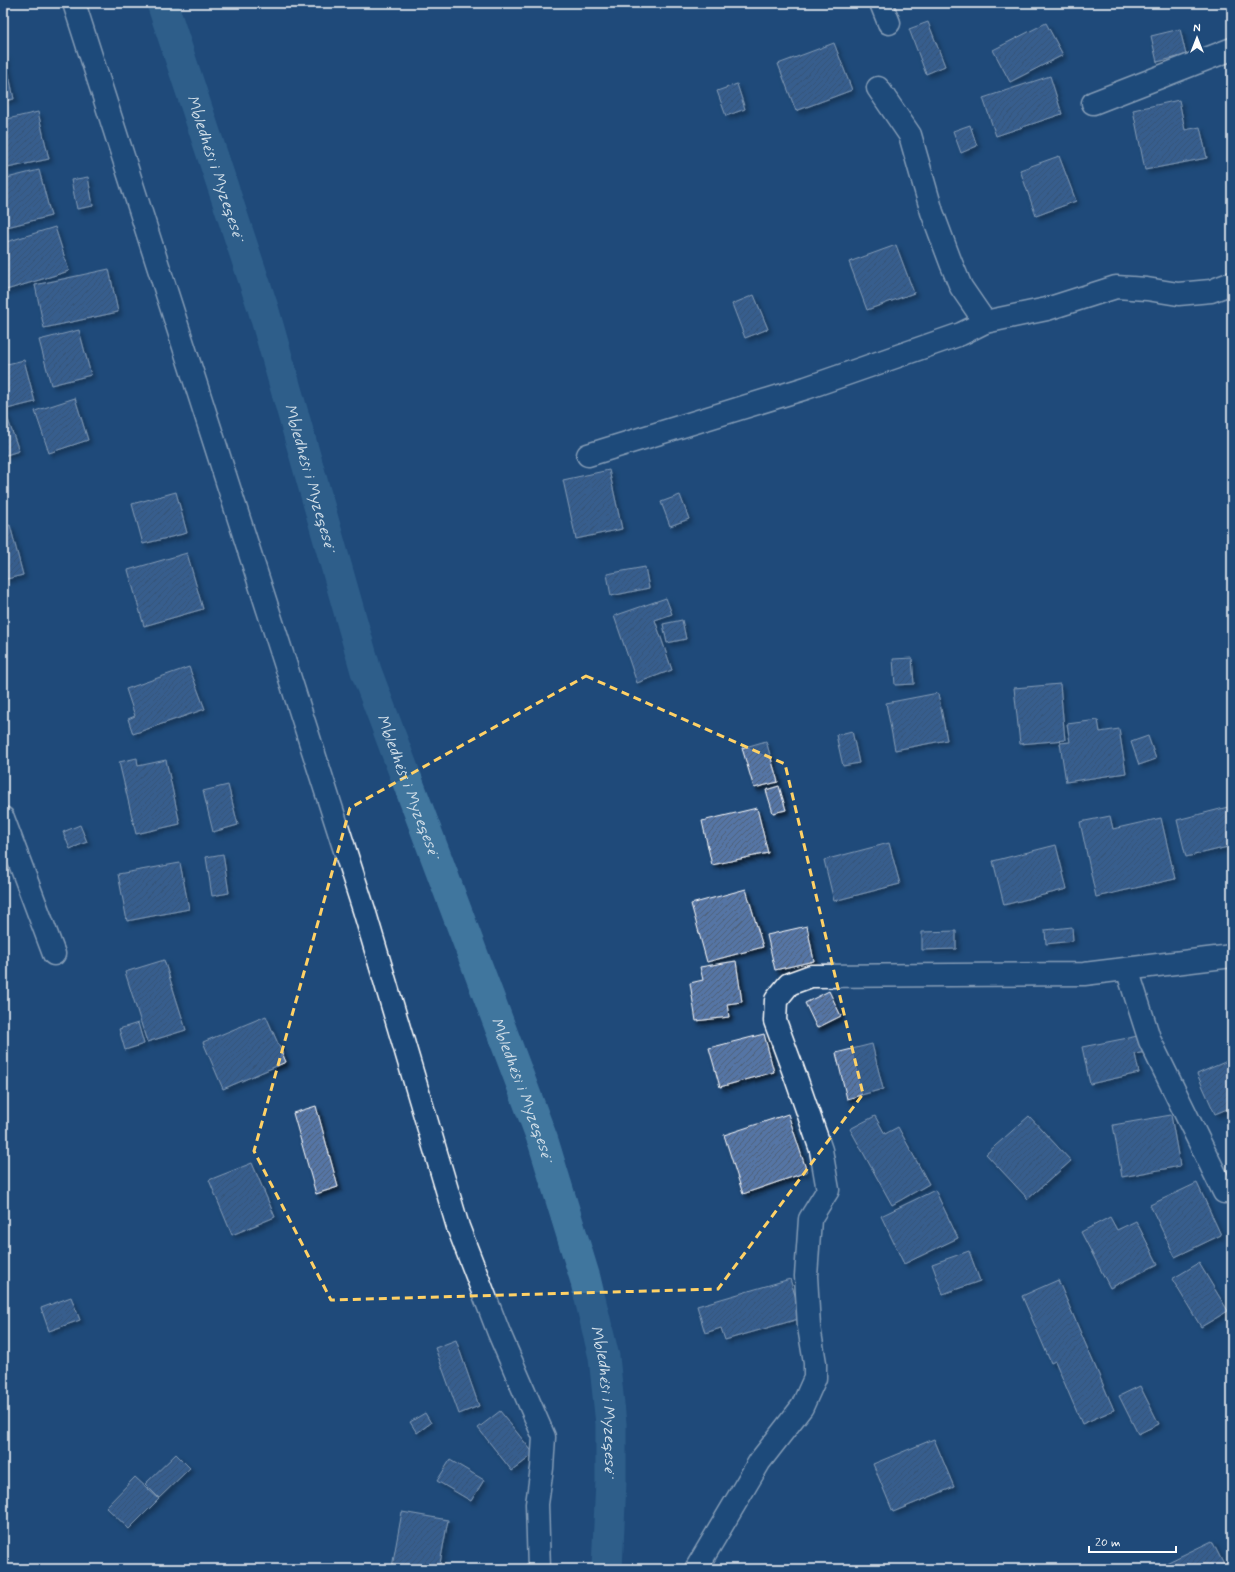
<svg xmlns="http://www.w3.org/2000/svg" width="1235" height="1572" font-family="Mynerve,sans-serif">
<defs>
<pattern id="building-hatch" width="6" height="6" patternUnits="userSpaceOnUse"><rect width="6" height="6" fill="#5574a5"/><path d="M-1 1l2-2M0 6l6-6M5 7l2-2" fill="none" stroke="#505e74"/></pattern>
<filter id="shadow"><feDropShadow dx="3.5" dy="3.5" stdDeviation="2" flood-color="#0009"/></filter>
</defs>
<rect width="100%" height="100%" fill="#1f4a7a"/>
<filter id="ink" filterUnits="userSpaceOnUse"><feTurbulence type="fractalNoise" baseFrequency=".025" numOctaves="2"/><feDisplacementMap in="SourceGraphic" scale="8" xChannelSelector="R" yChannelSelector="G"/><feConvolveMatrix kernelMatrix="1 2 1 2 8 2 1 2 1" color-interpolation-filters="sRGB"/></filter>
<g filter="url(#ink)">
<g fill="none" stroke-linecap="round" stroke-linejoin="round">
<path stroke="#41769e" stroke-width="31" id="s1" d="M 162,3 L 263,308 L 366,671 L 543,1141 L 585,1278 L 604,1357 L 611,1424 L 611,1481 L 607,1569"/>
</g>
<g fill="url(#building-hatch)" stroke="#fff" filter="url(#shadow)">
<path d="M 928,22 L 945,66 L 926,74 L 909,29 Z"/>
<path d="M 1046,23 L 1063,55 L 1010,82 L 993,50 Z"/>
<path d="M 1180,29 L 1186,55 L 1157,62 L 1151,36 Z"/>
<path d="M 834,43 L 852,90 L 796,111 L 778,64 Z"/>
<path d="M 5,56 L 14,99 L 3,101 L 3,57 Z"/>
<path d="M 1050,76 L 1062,114 L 996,136 L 983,98 Z"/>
<path d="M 737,84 L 745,109 L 726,116 L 717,91 Z"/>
<path d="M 1179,100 L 1185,130 L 1200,127 L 1207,158 L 1145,170 L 1133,110 Z"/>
<path d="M 38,112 L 49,159 L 3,169 L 3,120 Z"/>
<path d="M 970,125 L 977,146 L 961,153 L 953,131 Z"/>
<path d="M 1059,156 L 1076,201 L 1036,216 L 1020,170 Z"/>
<path d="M 39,170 L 51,216 L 3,228 L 3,179 Z"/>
<path d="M 88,177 L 93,206 L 77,209 L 71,180 Z"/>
<path d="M 55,227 L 69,271 L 3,291 L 3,243 Z"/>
<path d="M 896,245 L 914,293 L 867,310 L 849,262 Z"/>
<path d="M 109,269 L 118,312 L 44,328 L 35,285 Z"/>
<path d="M 754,295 L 768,329 L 745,338 L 732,304 Z"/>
<path d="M 79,330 L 91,375 L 51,385 L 39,340 Z"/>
<path d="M 24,360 L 35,402 L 3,410 L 3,365 Z"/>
<path d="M 75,398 L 88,440 L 49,453 L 35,411 Z"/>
<path d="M 6,414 L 19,451 L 3,456 L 3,415 Z"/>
<path d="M 609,470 L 622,529 L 576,539 L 563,480 Z"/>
<path d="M 176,492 L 187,533 L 143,544 L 132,504 Z"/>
<path d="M 680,495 L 689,519 L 670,526 L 661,502 Z"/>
<path d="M 10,525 L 23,575 L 3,580 L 3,527 Z"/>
<path d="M 187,553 L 203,609 L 144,626 L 128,570 Z"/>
<path d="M 645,567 L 649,588 L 611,596 L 607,574 Z"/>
<path d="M 666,598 L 672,614 L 655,620 L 672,670 L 637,683 L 614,616 Z"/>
<path d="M 682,620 L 686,639 L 667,643 L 663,624 Z"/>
<path d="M 912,658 L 914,684 L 895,685 L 893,659 Z"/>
<path d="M 189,667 L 205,709 L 133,734 L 128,719 L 135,716 L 126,689 Z"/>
<path d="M 1060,684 L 1065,740 L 1020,744 L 1014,688 Z"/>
<path d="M 938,693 L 947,740 L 895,750 L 886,703 Z"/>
<path d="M 1098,720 L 1100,732 L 1119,729 L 1126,773 L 1066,782 L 1060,743 L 1070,742 L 1067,724 Z"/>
<path d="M 852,731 L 859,763 L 843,766 L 836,735 Z"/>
<path d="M 1148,736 L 1156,759 L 1139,765 L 1131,742 Z"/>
<path d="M 766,741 L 778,782 L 754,788 L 742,748 Z"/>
<path d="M 137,758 L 138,766 L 166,760 L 180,824 L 136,834 L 119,762 Z"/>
<path d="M 228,785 L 238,825 L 213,832 L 203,791 Z"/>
<path d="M 779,786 L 786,810 L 773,813 L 766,790 Z"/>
<path d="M 1232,806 L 1232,846 L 1186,857 L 1177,820 Z"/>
<path d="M 757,808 L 768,853 L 712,865 L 702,821 Z"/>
<path d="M 1110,816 L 1113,829 L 1161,818 L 1175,879 L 1096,897 L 1080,822 Z"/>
<path d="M 80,825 L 87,842 L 70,849 L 63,832 Z"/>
<path d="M 889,843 L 900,884 L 834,901 L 824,860 Z"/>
<path d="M 1056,845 L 1067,889 L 1004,905 L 993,861 Z"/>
<path d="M 223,854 L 229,893 L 212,896 L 206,857 Z"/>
<path d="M 180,863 L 189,909 L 127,921 L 118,874 Z"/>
<path d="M 746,889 L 763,947 L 707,962 L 691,904 Z"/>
<path d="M 807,926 L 814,961 L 775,970 L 767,935 Z"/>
<path d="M 1072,927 L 1073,941 L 1046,944 L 1045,930 Z"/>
<path d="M 956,931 L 956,949 L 922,950 L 922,932 Z"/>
<path d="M 164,960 L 186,1030 L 147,1042 L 125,972 Z"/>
<path d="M 736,961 L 742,1002 L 727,1004 L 729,1017 L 696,1021 L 690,983 L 703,980 L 700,967 Z"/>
<path d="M 829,991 L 841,1016 L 817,1028 L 805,1003 Z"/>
<path d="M 266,1016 L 286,1062 L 223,1089 L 203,1042 Z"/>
<path d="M 138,1023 L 144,1044 L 125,1050 L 119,1029 Z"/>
<path d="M 764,1034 L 774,1072 L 720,1087 L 709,1048 Z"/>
<path d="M 1143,1035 L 1146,1052 L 1135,1054 L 1139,1073 L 1090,1084 L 1082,1047 Z"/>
<path d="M 872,1044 L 883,1089 L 847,1099 L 836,1053 Z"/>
<path d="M 1232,1059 L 1232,1107 L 1215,1114 L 1197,1074 Z"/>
<path d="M 316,1106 L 338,1187 L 316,1194 L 293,1113 Z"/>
<path d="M 788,1114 L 807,1172 L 743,1194 L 724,1135 Z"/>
<path d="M 1171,1115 L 1180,1166 L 1122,1177 L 1113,1125 Z"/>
<path d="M 875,1116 L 885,1134 L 898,1127 L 929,1184 L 892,1205 L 850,1129 Z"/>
<path d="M 1029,1116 L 1071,1161 L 1028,1199 L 986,1154 Z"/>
<path d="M 252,1163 L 275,1217 L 232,1235 L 209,1180 Z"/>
<path d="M 1197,1183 L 1221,1235 L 1175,1257 L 1150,1205 Z"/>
<path d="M 935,1190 L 958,1238 L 904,1264 L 881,1216 Z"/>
<path d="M 1110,1217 L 1117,1230 L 1136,1221 L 1158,1264 L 1110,1288 L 1081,1232 Z"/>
<path d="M 969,1251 L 980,1281 L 943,1294 L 932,1264 Z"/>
<path d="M 1199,1263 L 1228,1311 L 1201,1327 L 1172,1279 Z"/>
<path d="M 790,1279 L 802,1318 L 725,1340 L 721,1328 L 705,1333 L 697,1306 Z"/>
<path d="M 1058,1280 L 1114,1410 L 1082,1424 L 1055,1361 L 1051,1363 L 1022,1296 Z"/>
<path d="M 71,1297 L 80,1320 L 49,1331 L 41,1308 Z"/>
<path d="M 456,1340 L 479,1406 L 459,1414 L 435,1348 Z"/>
<path d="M 1140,1386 L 1159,1424 L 1138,1434 L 1119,1396 Z"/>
<path d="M 500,1411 L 534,1454 L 512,1471 L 478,1428 Z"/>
<path d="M 425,1413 L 431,1423 L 417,1433 L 410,1422 Z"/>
<path d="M 934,1439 L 954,1487 L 893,1512 L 873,1464 Z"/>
<path d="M 176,1454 L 190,1468 L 159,1498 L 145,1484 Z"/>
<path d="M 450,1460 L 484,1480 L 471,1501 L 437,1481 Z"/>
<path d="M 135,1477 L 159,1499 L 129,1529 L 106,1507 Z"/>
<path d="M 402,1512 L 448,1520 L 439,1569 L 401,1569 L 392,1567 Z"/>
<path d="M 1212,1541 L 1226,1569 L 1166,1569 L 1164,1564 Z"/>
</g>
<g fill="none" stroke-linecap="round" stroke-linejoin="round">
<defs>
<g id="minor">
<path d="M 74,3 L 364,910 L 458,1227 L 499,1333 L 544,1437 L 542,1468 L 537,1504 L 539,1569"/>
<path d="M 881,3 L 889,23"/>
<path d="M 878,88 L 910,135 L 932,212 L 951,263 L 961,287 L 985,322"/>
<path d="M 1093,103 L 1232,49"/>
<path d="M 588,455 L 806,388 L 961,334 L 985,322 L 1047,309 L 1116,287 L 1147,289 L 1178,294 L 1211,291 L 1232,283"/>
<path d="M 3,818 L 54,954"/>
<path d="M 1127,969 L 1150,1041 L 1224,1192"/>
<path d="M 696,1569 L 760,1461 L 802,1407 L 815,1378 L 815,1363 L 809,1327 L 806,1276 L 810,1219 L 828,1190 L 821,1150 L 796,1078 L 775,1021 L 776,1000 L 789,984 L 811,976 L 1084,974 L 1232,956"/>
</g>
</defs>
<use href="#minor" stroke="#fff" stroke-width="25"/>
<use href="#minor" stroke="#1f4a7a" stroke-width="22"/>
</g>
</g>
<path d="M0 0H1235V1572H0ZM 586,676 L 785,764 L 863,1094 L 718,1289 L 331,1300 L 254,1151 L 350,808 Z" fill="#1f4a7a" fill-opacity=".55" fill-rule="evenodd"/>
<path fill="none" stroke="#ffd166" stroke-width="3" stroke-dasharray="8 5" stroke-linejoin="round" d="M 586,676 L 785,764 L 863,1094 L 718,1289 L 331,1300 L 254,1151 L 350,808 Z"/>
<g text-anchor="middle" stroke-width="3" stroke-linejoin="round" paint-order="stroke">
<g font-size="16" font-style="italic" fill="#d0dde7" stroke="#1f4a7a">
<text dy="6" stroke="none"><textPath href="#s1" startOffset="171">Mbledhësi i Myzeqesë</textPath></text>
<text dy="6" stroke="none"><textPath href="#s1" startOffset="495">Mbledhësi i Myzeqesë</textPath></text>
<text dy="6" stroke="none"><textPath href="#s1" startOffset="819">Mbledhësi i Myzeqesë</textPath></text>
<text dy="6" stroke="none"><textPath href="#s1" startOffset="1143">Mbledhësi i Myzeqesë</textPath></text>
<text dy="6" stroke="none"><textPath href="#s1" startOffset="1467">Mbledhësi i Myzeqesë</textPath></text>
</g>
</g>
<rect width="1235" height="1572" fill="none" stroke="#1f4a7a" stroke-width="16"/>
<rect x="8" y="8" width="1219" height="1556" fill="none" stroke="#fff" stroke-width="1.5" filter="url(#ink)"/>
<g transform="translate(1197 38)" stroke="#1f4a7a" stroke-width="3" paint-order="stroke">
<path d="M0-3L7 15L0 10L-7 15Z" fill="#ffffff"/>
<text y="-6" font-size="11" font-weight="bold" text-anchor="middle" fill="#ffffff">N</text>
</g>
<path d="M1089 1546v6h87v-6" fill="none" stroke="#ffffff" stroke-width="2"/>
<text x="1095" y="1546" font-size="12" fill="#ffffff" stroke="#1f4a7a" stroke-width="3" paint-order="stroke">20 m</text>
</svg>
